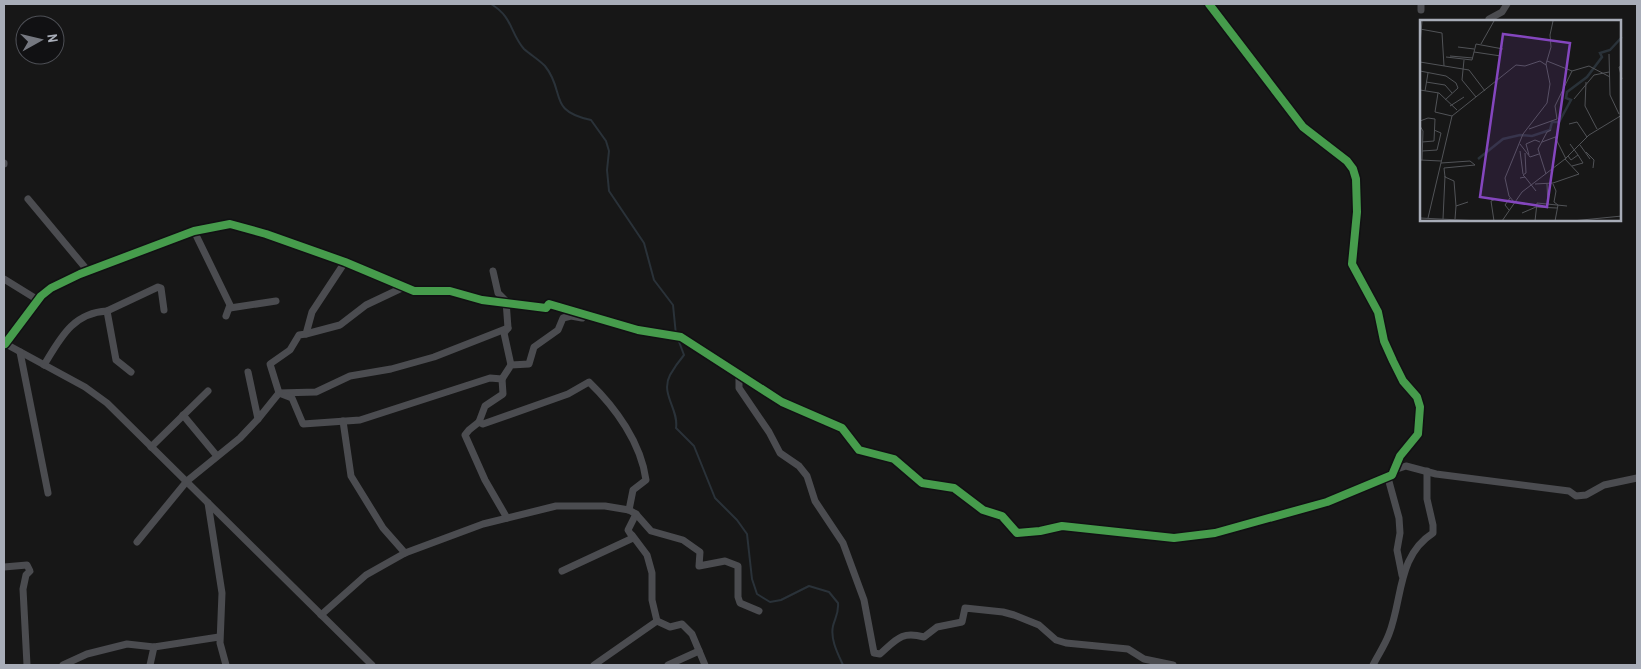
<svg xmlns="http://www.w3.org/2000/svg" width="1641" height="669" font-family="'Archivo Narrow',sans-serif">
<rect width="100%" height="100%" fill="#171717"/>
<g fill="none" stroke-linecap="round" stroke-linejoin="round">
<g stroke="#2a3239" stroke-width="2">
<path d="M 491,4 C 513,17 510,33 524,49 C 531,55 539,60 545,66 C 566,92 547,111 591,120 L 606,141 L 609,151 L 607,170 L 609,191 L 644,243 L 654,280 L 673,305 L 676,335"/>
<path d="M 678,339 L 684,355 C 679,361 674,368 670,375 C 660,394 679,409 676,428 L 694,446 L 715,498 L 737,520 L 747,534 L 752,579 L 757,594 L 770,602 L 781,600 L 809,586 L 829,592 L 838,603 C 839,613 835,618 833,626 C 830,639 838,654 843,665"/>
</g>
<g stroke="#4b4c50" stroke-width="7">
<path d="M 1421,4 L 1421,10"/>
<path d="M 1489,19 L 1502,12 L 1507,4"/>
<path d="M 4,163 L 4,164"/>
<path d="M 28,199 L 88,271"/>
<path d="M 194,231 L 230,305 L 226,316"/>
<path d="M 493,271 L 498,293 L 506,301 L 508,328 L 504,333 L 511,365"/>
<path d="M 4,279 L 38,300"/>
<path d="M 230,308 L 276,301"/>
<path d="M 107,311 L 116,360 L 131,372"/>
<path d="M 306,334 L 340,325 L 366,305 L 404,287"/>
<path d="M 4,343 L 85,387 L 107,403 L 372,665"/>
<path d="M 5,344 L 41,296 L 51,288 L 80,274 L 194,231 L 230,224 L 266,234 L 345,262 L 414,291 L 450,291 L 482,300 L 546,308 L 549,304 L 638,330 L 681,337 L 782,402 L 842,428 L 859,450 L 894,459 L 922,483 L 954,488 L 983,510 L 1002,516 L 1017,533 L 1040,531 L 1062,526 L 1174,538 L 1215,533 L 1327,502 L 1392,475 L 1400,456 L 1418,434 L 1420,407 L 1417,397 L 1403,381 L 1393,361 L 1384,341 L 1378,312 L 1352,264 L 1357,212 L 1356,179 L 1353,169 L 1347,161 L 1303,127 L 1209,4"/>
<path d="M 20,352 L 48,493"/>
<path d="M 44,365 C 60,339 72,313 107,311 L 158,287 L 161,288 L 164,310"/>
<path d="M 248,372 L 258,419 L 279,393 L 316,392 L 350,376 L 391,369 L 434,357 L 508,328"/>
<path d="M 739,374 L 739,388 L 769,432 L 780,453 L 799,466 L 807,476 L 815,501 L 843,543 L 864,600 L 874,653 L 880,654 C 897,639 901,631 924,637 L 937,627 L 962,622 L 965,608 L 1003,612 L 1014,615 L 1039,625 L 1056,640 L 1066,643 L 1128,649 L 1144,659 L 1173,665"/>
<path d="M 502,379 L 503,394 L 485,406 L 479,422 L 469,430 L 465,435 L 485,480 L 507,518"/>
<path d="M 279,393 L 292,398 L 303,424 L 360,420 L 490,378 L 502,379 L 511,365 L 529,364 L 534,347 L 558,330 L 563,318 L 571,316 L 582,318"/>
<path d="M 279,393 L 270,364 L 290,350 L 299,335 L 306,334 L 312,312 L 345,262"/>
<path d="M 183,415 L 217,456"/>
<path d="M 343,421 L 351,476 L 383,528 L 405,553"/>
<path d="M 479,422 L 483,424 L 568,394 L 589,382 C 616,408 641,443 646,480 L 633,490 L 629,510"/>
<path d="M 151,447 L 208,391"/>
<path d="M 1397,469 L 1406,466 L 1436,474 L 1569,491 L 1576,496 L 1586,495 L 1604,485 L 1637,478"/>
<path d="M 1388,478 L 1399,518 L 1400,533 L 1397,550 L 1402,575"/>
<path d="M 208,503 L 222,593 L 220,643 L 226,665"/>
<path d="M 632,535 L 647,555 L 652,573 L 652,600 L 657,621"/>
<path d="M 137,542 L 187,481 L 240,438 L 258,419"/>
<path d="M 4,567 L 27,565 L 30,571 L 26,575 L 23,589 L 27,665"/>
<path d="M 562,571 L 633,538 L 628,530 L 636,514"/>
<path d="M 321,615 L 366,575 L 405,553 L 483,524 L 556,506 L 605,506 L 629,510 L 636,514 L 651,531 L 683,540 L 700,552 L 699,566 L 725,561 L 738,566 L 738,597 L 740,603 L 759,611"/>
<path d="M 657,621 L 670,627 L 682,624 L 692,634 L 705,665"/>
<path d="M 63,665 L 87,654 L 127,644 L 154,647 L 219,637"/>
<path d="M 150,665 L 154,647"/>
<path d="M 594,665 L 657,621"/>
<path d="M 668,665 L 699,651"/>
<path d="M 1373,665 C 1378,655 1385,645 1389,634 C 1403,598 1397,556 1433,533 L 1433,525 L 1427,499 L 1427,471"/>
</g>
<defs>
<path id="cycleway" d="M 5,344 L 41,296 L 51,288 L 80,274 L 194,231 L 230,224 L 266,234 L 345,262 L 414,291 L 450,291 L 482,300 L 546,308 L 549,304 L 638,330 L 681,337 L 782,402 L 842,428 L 859,450 L 894,459 L 922,483 L 954,488 L 983,510 L 1002,516 L 1017,533 L 1040,531 L 1062,526 L 1174,538 L 1215,533 L 1327,502 L 1392,475 L 1400,456 L 1418,434 L 1420,407 L 1417,397 L 1403,381 L 1393,361 L 1384,341 L 1378,312 L 1352,264 L 1357,212 L 1356,179 L 1353,169 L 1347,161 L 1303,127 L 1209,4"/>
</defs>
<use href="#cycleway" stroke="#111113" stroke-width="11"/>
<use href="#cycleway" stroke="#469c4c" stroke-width="8"/>
</g>
<g transform="translate(1420 20)">
<rect width="201" height="201" fill="#171717"/>
<path fill="none" stroke="#2a3239" stroke-width="2.5" d="M 58,139 L 83,119 L 100,115 L 112,116 L 130,110 L 132,102 L 139,102 L 151,80 L 146,78 L 147,72 L 167,57 L 182,37 L 180,33 L 190,30 L 202,17"/>
<path fill="none" stroke="#515357" stroke-width="1" d="M 0,9 L 22,13 L 24,46M 0,24 L 2,1M 61,24 L 74,1M 38,27 L 54,29M 54,32 L 81,36M 189,34 L 190,75 L 199,94M 30,36 L 53,38M 26,37 L 52,40 L 56,24 L 83,29M 44,40 L 42,60 L 56,77M 127,41 L 152,51M 0,42 L 49,50 L 65,71M 202,46 L 199,47 L 202,59M 0,51 L 26,56 L 36,63 L 38,68 L 25,80M 6,62 L 25,65 L 32,73M 166,62 L 165,86 L 177,109M 0,70 L 19,73 L 37,90M 5,71 L 8,53M 18,73 L 15,92 L 32,96M 154,79 L 174,55 L 189,52M 30,86 L 44,77M 0,101 L 8,98 L 15,99 L 14,121 L 2,122M 149,104 L 157,102 L 167,117M 0,106 L 3,111 L 2,140M 109,109 L 137,99 L 135,86 L 152,51 L 169,46 L 190,57M 135,117 L 146,139M 122,122 L 138,116M 100,124 L 110,137 L 119,134M 160,125 L 170,139M 2,131 L 17,130 L 21,113 L 14,110M 100,131 L 103,154M 166,132 L 174,140 L 173,148M 109,135 L 106,124 L 115,120 L 120,122M 148,136 L 151,140 L 158,135 L 150,124M 0,140 L 21,141M 21,143 L 50,141 L 55,145M 152,146 L 163,143 L 158,135M 24,148 L 25,157 L 34,161 L 36,186M 24,148 L 55,145M 126,154 L 118,129 L 127,112 L 131,110M 105,157 L 116,171M 100,158 L 105,157 L 103,155 L 106,153 L 105,133M 115,164 L 133,163 L 159,154 L 145,139M 127,164 L 128,184M 133,164 L 136,171 L 134,182 L 138,185 L 135,201M 94,182 L 89,176 L 85,158 L 103,114 L 127,83 L 130,64 L 126,44 L 131,27 L 130,15 L 133,1M 89,190 L 85,185 L 90,178M 102,193 L 116,187 L 137,188M 0,198 L 60,201M 8,198 L 32,96 L 96,45 L 105,46 L 120,41 L 126,45M 23,199 L 25,156M 35,199 L 36,186 L 48,182M 74,201 L 71,181 L 76,179M 82,201 L 102,172 L 145,139 L 169,115 L 202,95M 115,201 L 117,183 L 147,186M 152,201 L 202,196"/>
<path fill="#8446be" fill-opacity="0.15" stroke="#8446be" stroke-width="2.5" d="M 83,14 L 150,23 L 127,187 L 60,177 Z"/>
<rect width="201" height="201" fill="none" stroke="#a8adb8" stroke-width="2.5"/>
</g>
<rect width="1641" height="669" fill="none" stroke="#a8adb8" stroke-width="10"/>
<g transform="translate(40 40) rotate(82)"><circle r="24" fill="#111113" stroke="#4d4f55"/>
<path d="M0-4L9 19L0 12L-9 19Z" fill="#757880"/>
<text y="-8" font-size="14" font-weight="bold" text-anchor="middle" fill="#a8adb8">N</text>
</g>
</svg>
